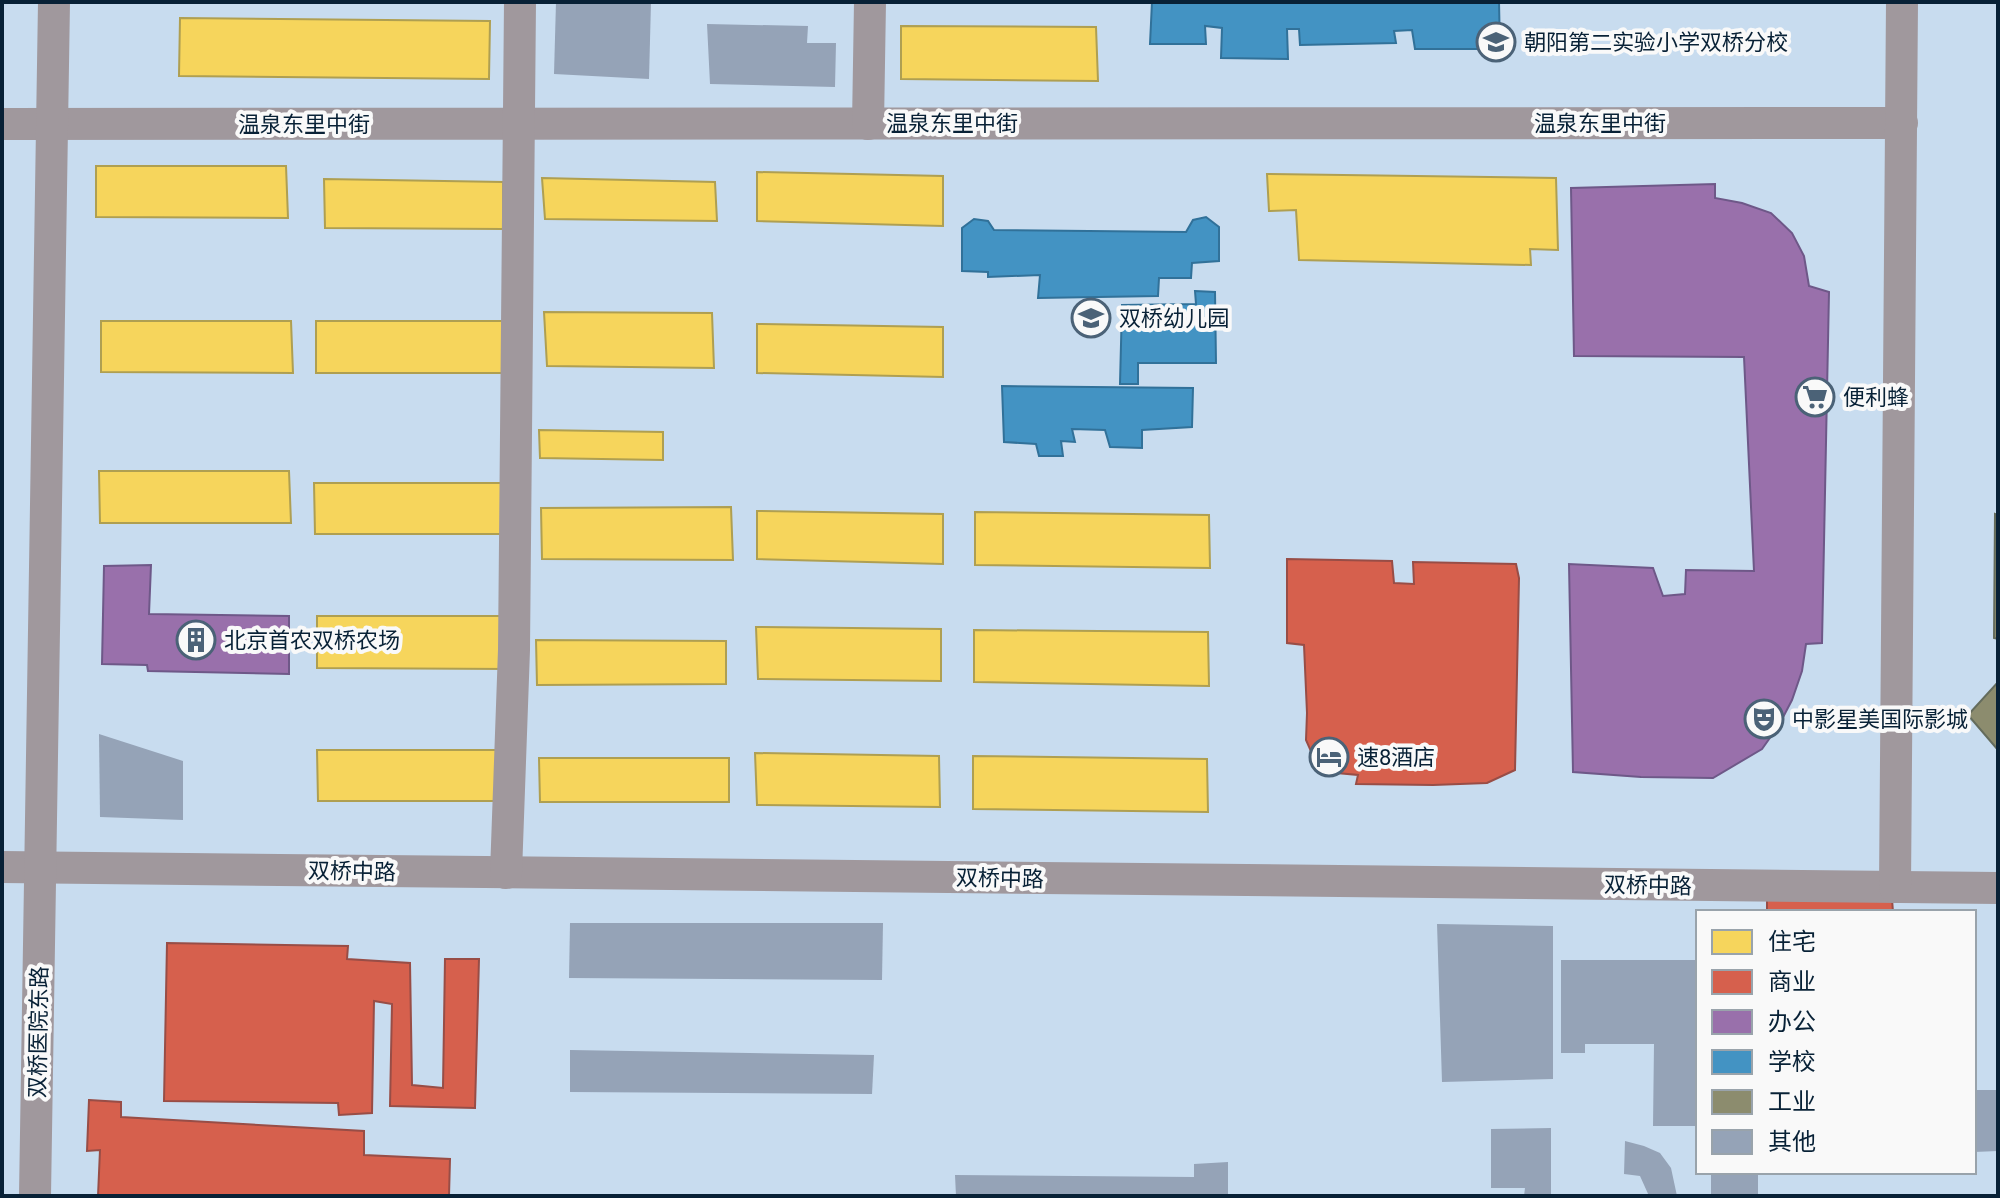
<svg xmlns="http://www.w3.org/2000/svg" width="2000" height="1198" font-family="Roboto,'Noto Sans SC',sans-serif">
<rect width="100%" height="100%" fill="#c8dcef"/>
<g fill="#f6d55c" stroke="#af9f51" stroke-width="2">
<path d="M 180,18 L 490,21 L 489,79 L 179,76 Z"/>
<path d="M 901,26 L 1096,27 L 1098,81 L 901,79 Z"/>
<path d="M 96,166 L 286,166 L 288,218 L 96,217 Z"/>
<path d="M 757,172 L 943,176 L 943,226 L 757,221 Z"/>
<path d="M 1267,174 L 1556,178 L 1558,250 L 1530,249 L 1531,265 L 1299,260 L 1296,210 L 1269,211 Z"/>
<path d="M 542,178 L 715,182 L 717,221 L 545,219 Z"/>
<path d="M 324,179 L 503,182 L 503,229 L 325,228 Z"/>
<path d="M 544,312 L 712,313 L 714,368 L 547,366 Z"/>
<path d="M 101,321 L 291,321 L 293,373 L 101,372 Z"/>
<path d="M 316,321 L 506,321 L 508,373 L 316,373 Z"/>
<path d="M 757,324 L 943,327 L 943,377 L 757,373 Z"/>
<path d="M 539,430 L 663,432 L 663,460 L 540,458 Z"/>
<path d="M 99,471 L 289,471 L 291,523 L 100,523 Z"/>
<path d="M 314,483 L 504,483 L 506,534 L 315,534 Z"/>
<path d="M 731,507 L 733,560 L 542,559 L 541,508 Z"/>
<path d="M 757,511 L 943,514 L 943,564 L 757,559 Z"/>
<path d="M 975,512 L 1209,515 L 1210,568 L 975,565 Z"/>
<path d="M 317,616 L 507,616 L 509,669 L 317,668 Z"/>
<path d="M 756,627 L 941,629 L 941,681 L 758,679 Z"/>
<path d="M 974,630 L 1208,632 L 1209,686 L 974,682 Z"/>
<path d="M 536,640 L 726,641 L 726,684 L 537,685 Z"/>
<path d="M 317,750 L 506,750 L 506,801 L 318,801 Z"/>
<path d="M 755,753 L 939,756 L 940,807 L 757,805 Z"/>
<path d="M 973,756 L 1207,759 L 1208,812 L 973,809 Z"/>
<path d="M 539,758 L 729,758 L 729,802 L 540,802 Z"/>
</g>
<g fill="#d6604d" stroke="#984d46" stroke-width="2">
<path d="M 1287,559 L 1392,561 L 1394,583 L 1414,584 L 1413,562 L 1516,564 L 1519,578 L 1515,770 L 1487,783 L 1433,785 L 1356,784 L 1358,775 L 1326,772 L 1314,758 L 1306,740 L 1307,713 L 1304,645 L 1287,643 Z"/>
<path d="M 1767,897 L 1892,899 L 1893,912 L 1767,912 Z"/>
<path d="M 167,943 L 348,946 L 347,959 L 410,963 L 412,1085 L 443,1088 L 445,959 L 479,959 L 475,1108 L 390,1106 L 392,1004 L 374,1001 L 372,1113 L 339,1115 L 338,1103 L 164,1101 Z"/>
<path d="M 89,1100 L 121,1102 L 121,1117 L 364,1131 L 364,1155 L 450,1159 L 449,1196 L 98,1196 L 100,1150 L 87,1151 Z"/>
</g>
<g fill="#9970ab" stroke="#6e5888" stroke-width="2">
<path d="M 1715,184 L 1715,198 L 1742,203 L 1771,213 L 1792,233 L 1804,256 L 1809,286 L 1829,292 L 1822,643 L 1806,644 L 1802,671 L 1792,700 L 1779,725 L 1762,749 L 1713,778 L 1641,777 L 1573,772 L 1569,564 L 1653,568 L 1663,596 L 1685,594 L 1686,570 L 1754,571 L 1744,357 L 1574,356 L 1571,188 Z"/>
<path d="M 151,565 L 149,614 L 289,616 L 289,674 L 148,671 L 147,665 L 102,664 L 104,566 Z"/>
</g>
<g fill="#4393c3" stroke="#317199" stroke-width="2">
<path d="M 1152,2 L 1499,2 L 1500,49 L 1415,49 L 1412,30 L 1394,31 L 1396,43 L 1300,45 L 1299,29 L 1287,29 L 1288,59 L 1221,58 L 1222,28 L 1205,26 L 1206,44 L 1150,44 Z"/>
<path d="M 1206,217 L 1219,227 L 1219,261 L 1192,263 L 1191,278 L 1159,278 L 1158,296 L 1038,298 L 1040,275 L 988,277 L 988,272 L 962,271 L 962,228 L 974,219 L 988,221 L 994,230 L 1186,232 L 1193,220 Z"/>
<path d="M 1195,291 L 1215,292 L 1216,363 L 1138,363 L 1138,384 L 1120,384 L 1122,305 L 1196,304 Z"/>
<path d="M 1002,386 L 1193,388 L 1192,427 L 1142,430 L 1142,448 L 1110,447 L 1105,430 L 1072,429 L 1075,442 L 1061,441 L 1063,456 L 1039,456 L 1036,444 L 1004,442 Z"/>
</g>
<g fill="#8c8c6e" stroke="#646c5d" stroke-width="2">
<path d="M 1995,514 L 1998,515 L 1998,639 L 1994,638 Z"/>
<path d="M 1998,682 L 1998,750 L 1968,715 Z"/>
</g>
<g fill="#95a3b7">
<path d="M 556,2 L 651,2 L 649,79 L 554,74 Z"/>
<path d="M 707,24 L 808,26 L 807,43 L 836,43 L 835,87 L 710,84 Z"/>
<path d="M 99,734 L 183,761 L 183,820 L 100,817 Z"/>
<path d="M 570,923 L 883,923 L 882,980 L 569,978 Z"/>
<path d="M 1437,924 L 1553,926 L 1553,1079 L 1442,1082 Z"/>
<path d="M 1561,960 L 1698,960 L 1698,1126 L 1653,1126 L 1654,1044 L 1585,1044 L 1585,1053 L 1561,1053 Z"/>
<path d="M 570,1050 L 874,1055 L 872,1094 L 570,1092 Z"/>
<path d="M 1974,1090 L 1998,1090 L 1998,1151 L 1974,1152 Z"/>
<path d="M 1551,1128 L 1551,1196 L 1524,1196 L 1525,1188 L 1491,1188 L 1491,1129 Z"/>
<path d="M 1625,1141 L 1644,1146 L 1660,1153 L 1671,1168 L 1677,1196 L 1649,1196 L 1640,1176 L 1624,1174 Z"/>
<path d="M 1228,1162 L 1228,1196 L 956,1196 L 955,1175 L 1194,1177 L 1194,1164 Z"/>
<rect x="1711" y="1172" width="47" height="24"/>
</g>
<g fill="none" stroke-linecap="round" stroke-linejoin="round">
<g stroke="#a0989d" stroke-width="32">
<path d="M 2,124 L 1902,123"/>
<path d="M 868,124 L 870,2"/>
<path d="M 2,867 L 1998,888"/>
<path d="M 506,873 L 514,650 L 520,2"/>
<path d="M 1895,887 L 1902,2"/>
<path d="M 35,1196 L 54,2"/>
</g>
</g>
<defs>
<symbol id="school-ring" viewBox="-11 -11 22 22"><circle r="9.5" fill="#f9f9f9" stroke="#4b6277" stroke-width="1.5"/><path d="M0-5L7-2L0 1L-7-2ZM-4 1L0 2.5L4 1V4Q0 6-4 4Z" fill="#4b6277"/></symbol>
<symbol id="supermarket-ring" viewBox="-11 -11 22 22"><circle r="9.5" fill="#f9f9f9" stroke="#4b6277" stroke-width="1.5"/><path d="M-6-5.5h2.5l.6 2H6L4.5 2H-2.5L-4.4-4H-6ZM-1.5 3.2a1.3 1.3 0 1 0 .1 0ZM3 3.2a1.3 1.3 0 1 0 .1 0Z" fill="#4b6277"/></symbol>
<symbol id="building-ring" viewBox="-11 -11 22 22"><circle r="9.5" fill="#f9f9f9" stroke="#4b6277" stroke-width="1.5"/><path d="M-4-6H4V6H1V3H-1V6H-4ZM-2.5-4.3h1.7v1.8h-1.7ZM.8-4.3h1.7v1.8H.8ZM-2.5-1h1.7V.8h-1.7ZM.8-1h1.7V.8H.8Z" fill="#4b6277"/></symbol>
<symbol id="theatre-ring" viewBox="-11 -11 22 22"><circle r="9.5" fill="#f9f9f9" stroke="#4b6277" stroke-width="1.5"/><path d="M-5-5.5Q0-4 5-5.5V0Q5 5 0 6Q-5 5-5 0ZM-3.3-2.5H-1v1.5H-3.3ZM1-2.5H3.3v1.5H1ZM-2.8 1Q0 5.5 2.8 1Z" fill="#4b6277"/></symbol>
<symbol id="hotel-ring" viewBox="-11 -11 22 22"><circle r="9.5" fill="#f9f9f9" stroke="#4b6277" stroke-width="1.5"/><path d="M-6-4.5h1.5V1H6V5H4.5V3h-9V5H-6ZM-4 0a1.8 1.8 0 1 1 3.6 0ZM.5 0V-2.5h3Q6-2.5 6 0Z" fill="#4b6277"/></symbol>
</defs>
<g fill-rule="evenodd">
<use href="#school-ring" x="1474" y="20" width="44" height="44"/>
<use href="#school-ring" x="1069" y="296" width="44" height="44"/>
<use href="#supermarket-ring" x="1793" y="375" width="44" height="44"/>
<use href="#building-ring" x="174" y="618" width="44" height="44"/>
<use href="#theatre-ring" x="1742" y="697" width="44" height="44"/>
<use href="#hotel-ring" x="1307" y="735" width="44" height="44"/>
</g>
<g text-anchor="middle" stroke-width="8" stroke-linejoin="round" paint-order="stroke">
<g font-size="22" fill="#082136" stroke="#f9f9f9" text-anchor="start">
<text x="1524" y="50">朝阳第二实验小学双桥分校</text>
<text x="1119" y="326">双桥幼儿园</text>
<text x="1843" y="405">便利蜂</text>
<text x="224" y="648">北京首农双桥农场</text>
<text x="1792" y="727">中影星美国际影城</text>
<text x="1357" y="765">速8酒店</text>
</g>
<g font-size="22" fill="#082136" stroke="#f9f9f9">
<text x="952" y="131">温泉东里中街</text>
<text x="1600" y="131">温泉东里中街</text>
<text x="304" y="132">温泉东里中街</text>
<text transform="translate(352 871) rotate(1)" y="8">双桥中路</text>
<text transform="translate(1000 878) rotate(1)" y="8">双桥中路</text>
<text transform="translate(1648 885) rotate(1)" y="8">双桥中路</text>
<text transform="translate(38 1032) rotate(-89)" y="8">双桥医院东路</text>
</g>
</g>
<rect width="2000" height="1198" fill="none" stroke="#082136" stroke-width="8"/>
<rect x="1696" y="910" width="280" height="264" fill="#f9f9f9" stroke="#99a3ab" stroke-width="2"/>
<rect x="1712" y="930" width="40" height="24" fill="#f6d55c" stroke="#99a3ab" stroke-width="2"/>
<text x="1768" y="950" font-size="24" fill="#082136">住宅</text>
<rect x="1712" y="970" width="40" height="24" fill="#d6604d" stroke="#99a3ab" stroke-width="2"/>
<text x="1768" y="990" font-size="24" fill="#082136">商业</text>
<rect x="1712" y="1010" width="40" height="24" fill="#9970ab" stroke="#99a3ab" stroke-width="2"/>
<text x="1768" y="1030" font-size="24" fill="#082136">办公</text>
<rect x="1712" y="1050" width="40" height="24" fill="#4393c3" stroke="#99a3ab" stroke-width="2"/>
<text x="1768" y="1070" font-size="24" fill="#082136">学校</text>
<rect x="1712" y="1090" width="40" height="24" fill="#8c8c6e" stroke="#99a3ab" stroke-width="2"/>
<text x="1768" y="1110" font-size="24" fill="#082136">工业</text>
<rect x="1712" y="1130" width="40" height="24" fill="#95a3b7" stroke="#99a3ab" stroke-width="2"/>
<text x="1768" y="1150" font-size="24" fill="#082136">其他</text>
</svg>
